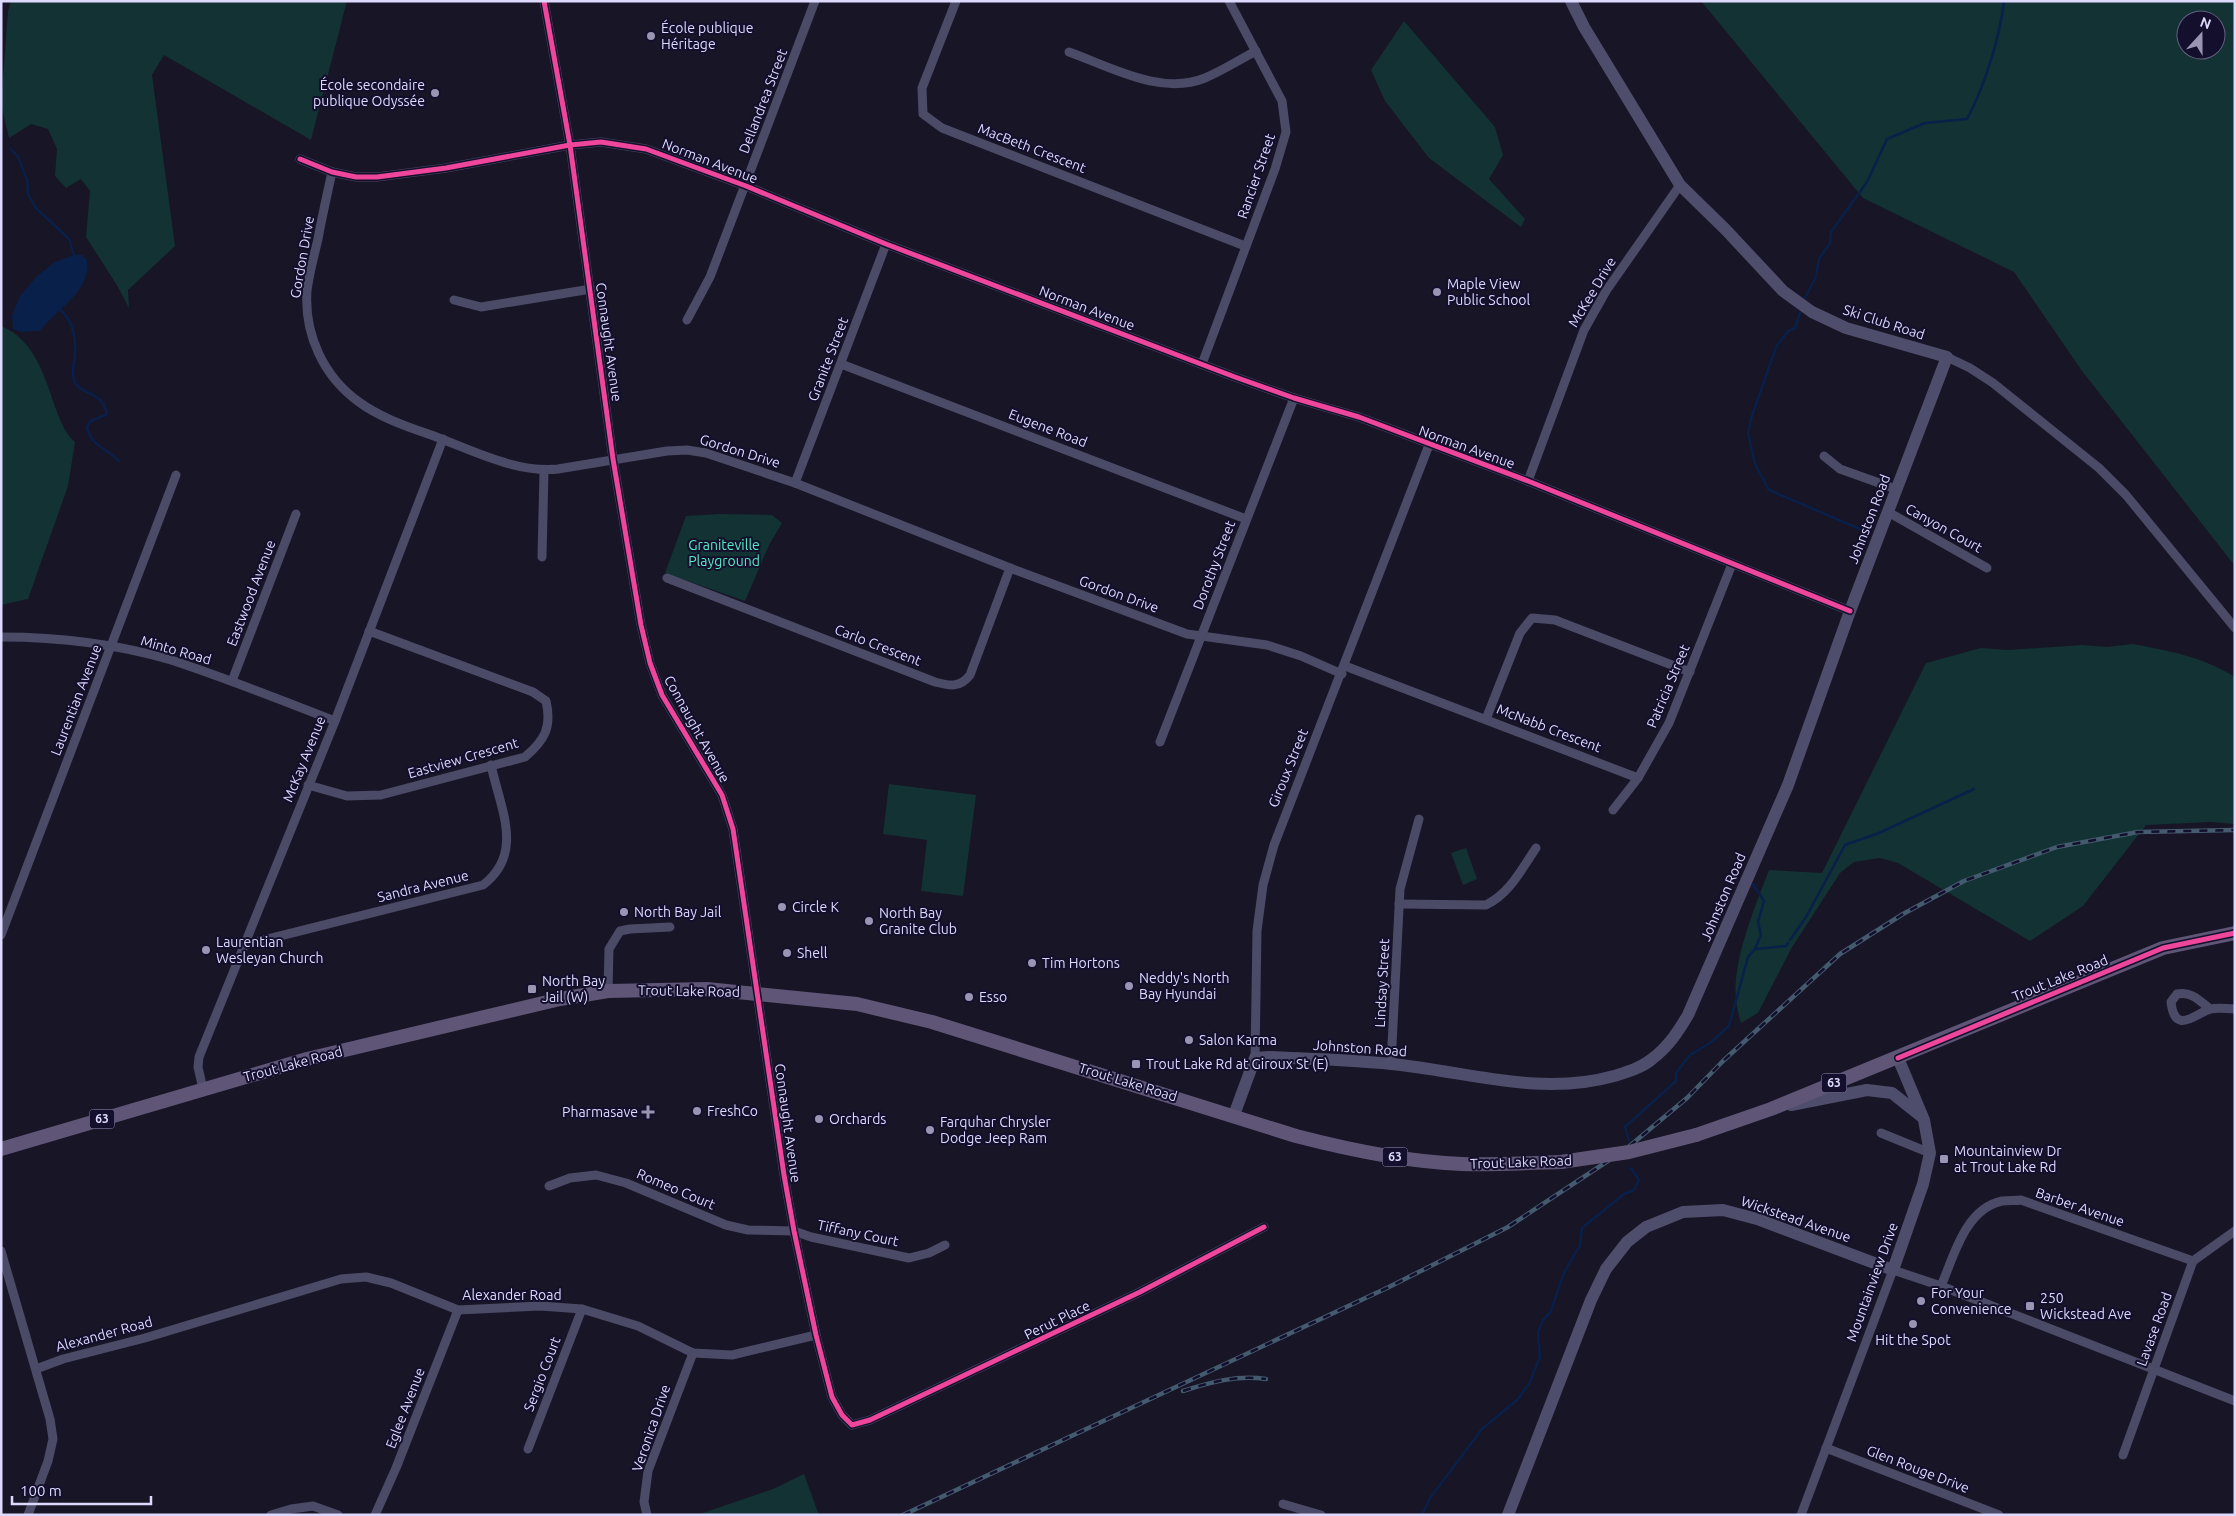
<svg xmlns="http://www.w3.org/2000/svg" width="2236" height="1516" font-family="Ubuntu,sans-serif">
<rect width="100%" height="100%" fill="#181526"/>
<g fill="#123233" fill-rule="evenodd">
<path d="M 11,1 L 347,1 L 311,140 L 164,55 L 152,75 L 175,246 L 128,290 L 129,308 L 118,287 L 86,237 L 90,191 L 81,179 L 66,188 L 55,176 L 57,149 L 48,129 L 31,124 L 9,138 L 1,104 L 8,11 Z"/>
<path d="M 1701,1 L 2235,1 L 2235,566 L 2082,371 L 2014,272 L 1863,198 ZM 2186,20 L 2216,20 L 2216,50 L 2186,50 Z"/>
<path d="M 1404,21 L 1495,127 L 1503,155 L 1489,179 L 1525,219 L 1521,227 L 1429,158 L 1385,101 L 1371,70 Z"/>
<path d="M 1,326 C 36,340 45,379 57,412 C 61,422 66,435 75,442 L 68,486 L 28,599 L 1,605 Z"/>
<path d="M 719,514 L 772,515 L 782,523 L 769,545 L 745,601 L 665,573 L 686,516 Z"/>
<path d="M 2133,644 C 2169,651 2204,657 2235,677 L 2235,824 L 2211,822 L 2146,825 L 2083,906 L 2030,941 L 1898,863 L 1880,858 L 1854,862 L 1840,873 L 1791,949 L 1758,1013 L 1741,1023 C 1739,1016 1737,1008 1736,1000 C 1732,960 1755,907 1769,870 L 1822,873 L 1926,663 L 1981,648 L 2008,650 L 2082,645 L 2107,647 Z"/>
<path d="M 889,784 L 976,795 L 963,896 L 921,891 L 927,840 L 883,834 Z"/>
<path d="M 1466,848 L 1477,879 L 1463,885 L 1451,853 Z"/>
<path d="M 804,1474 L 819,1515 L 697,1515 L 773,1489 Z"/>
</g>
<path fill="#08204a" d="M 74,255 L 82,255 L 87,260 C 92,291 56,309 40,331 L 22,332 L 13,329 L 12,315 L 20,296 L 37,276 L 55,262 Z"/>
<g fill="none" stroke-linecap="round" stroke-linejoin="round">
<g stroke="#08204a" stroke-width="2.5">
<path d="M 11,149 L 18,157 L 27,180 L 28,194 L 36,208 L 69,239 L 74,255"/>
<path d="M 1805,298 L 1816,277 L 1819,259 L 1830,243 L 1831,232 L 1867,182 L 1887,139 L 1925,123 L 1967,119 C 1984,88 2000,37 2004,1"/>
<path d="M 61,310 C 72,321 76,337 75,353 C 75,362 71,371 74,380 C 79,396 102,389 107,414 L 91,421 L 87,427 C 90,445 107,449 119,461"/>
<path d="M 1800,313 L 1795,328 L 1788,331 L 1776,347 L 1751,419 L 1748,433 L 1755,464 L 1769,490 L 1860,529"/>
<path d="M 1790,940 L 1806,917 L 1845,845 L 1879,833 L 1974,789"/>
<path d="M 1756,949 L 1786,946 L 1788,943"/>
<path d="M 1629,1141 L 1625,1127 L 1676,1081 L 1676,1073 L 1690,1055 L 1710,1043 L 1729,1026 L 1748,957 L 1755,949 L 1761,935 L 1758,922 L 1764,901 L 1753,884"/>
<path d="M 1422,1515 L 1430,1498 L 1482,1429 L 1517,1400 L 1529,1384 L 1540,1357 L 1538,1332 L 1543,1320 L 1550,1313 L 1564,1273 L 1580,1245 L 1582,1228 L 1624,1194 L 1634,1190 L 1639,1180 L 1631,1168"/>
</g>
<g stroke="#4b4a67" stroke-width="9">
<path d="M 544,1 L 570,145 L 613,459 L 641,625 L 650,663 L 662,695 L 722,795 L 733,829 L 784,1175 L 794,1231 L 816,1335 L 832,1397 L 842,1415 L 852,1425 L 870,1420 L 1140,1292 L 1264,1227"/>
<path d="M 956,1 L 922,88 L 923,114 L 942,128 L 1245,246"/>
<path d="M 1069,52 C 1111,67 1161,96 1205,78 C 1222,71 1239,60 1256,51"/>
<path d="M 300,159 L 332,172 L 356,177 L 377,177 L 446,168 L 570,145 L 601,142 L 646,149 L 746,186 L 886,244 L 1235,377 L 1294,398 L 1359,417 L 1528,481 L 1850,611"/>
<path d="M 332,172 C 327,195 322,217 318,239 C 314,256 309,274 307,291 C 304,335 324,377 359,402 C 382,419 412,428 439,438 C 476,452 517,473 558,469 L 667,451 L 687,450 L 706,453 L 795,483 L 1010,568 L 1187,634 L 1267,645 L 1301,656 L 1342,674"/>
<path d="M 454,300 L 481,307 L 591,289"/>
<path d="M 687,320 L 710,277 L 815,1"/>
<path d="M 1947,357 L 1970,368 L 1993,383 L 2099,468 L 2126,495 L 2235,628"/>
<path d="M 841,364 L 1246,519"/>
<path d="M 1202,364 L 1275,169 L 1286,132 L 1282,101 L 1229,1"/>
<path d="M 1824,456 L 1840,469 L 1896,489"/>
<path d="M 1528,481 L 1584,330 L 1606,291 L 1680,185"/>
<path d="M 795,483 L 886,244"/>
<path d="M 1888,512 L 1987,568"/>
<path d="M 542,557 L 544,471"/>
<path d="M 667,578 L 935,682 C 950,686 960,688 970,675 L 1010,568"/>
<path d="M 1,637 C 57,637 117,644 171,660 C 226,678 281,700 335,721"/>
<path d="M 1345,666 L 1638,778"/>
<path d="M 232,681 L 296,514"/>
<path d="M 1486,719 L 1520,633 L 1532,618 L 1555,620 L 1690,672"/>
<path d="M 1160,742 L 1294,398"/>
<path d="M 308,785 L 347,796 L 381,795 L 525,757 C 545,740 552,727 546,701 L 533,692 L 369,631"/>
<path d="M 1613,810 L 1638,778 L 1669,723 L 1732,564"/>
<path d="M 1399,904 L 1486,905 C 1510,893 1521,870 1536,848"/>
<path d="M 1,935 L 176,475"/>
<path d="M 244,945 L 483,885 C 525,853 500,808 491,765"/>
<path d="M 608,991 L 609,949 L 620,931 L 630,929 L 670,927"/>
<path d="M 2210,1009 C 2199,1000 2191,991 2177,994 L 2171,1002 C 2175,1038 2198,1011 2211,1009 C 2218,1007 2227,1009 2235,1009"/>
<path d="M 1255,1058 L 1257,931 L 1263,885 L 1274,845 L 1429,445"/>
<path d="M 1391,1064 L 1400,889 L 1419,819"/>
<path d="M 203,1089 L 198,1067 L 199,1057 L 335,721 L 443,439"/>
<path d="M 1881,1133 L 1930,1153"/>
<path d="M 549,1186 L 570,1178 L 596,1175 L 626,1183 L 726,1225 L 748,1230 L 794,1231 L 811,1237 L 909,1258 L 929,1253 L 945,1245"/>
<path d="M 1,1251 L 50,1419 L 53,1439 L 48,1461 L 28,1515"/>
<path d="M 1941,1286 C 1954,1256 1965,1209 2002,1201 C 2008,1200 2015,1201 2021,1200 L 2193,1261"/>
<path d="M 36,1369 L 63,1359 L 145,1338 L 341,1279 L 366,1277 L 391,1283 L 458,1310 L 540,1306 L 582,1309 L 638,1326 L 693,1353 L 732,1355 L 816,1335"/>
<path d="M 1826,1448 L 1999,1515"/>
<path d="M 528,1449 L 582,1309"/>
<path d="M 2123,1455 L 2193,1261 L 2235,1231"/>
<path d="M 1283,1504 L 1321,1515"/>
<path d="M 271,1515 L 291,1509 L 313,1506 L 338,1515"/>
<path d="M 375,1515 L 396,1468 L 458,1310"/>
<path d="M 647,1515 L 644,1502 L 648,1471 L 693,1353"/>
<path d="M 1801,1515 L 1893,1270 L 1941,1286 L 2235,1401"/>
</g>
<g stroke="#4f4d6c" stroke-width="12">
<path d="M 1791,1105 L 1867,1090 L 1892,1093 L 1921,1116"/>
<path d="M 1234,1115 L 1255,1058 L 1269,1057 C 1310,1059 1351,1060 1391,1064 C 1465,1071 1540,1097 1614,1076 C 1627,1072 1641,1068 1652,1059 C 1668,1047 1678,1032 1688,1015 L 1788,785 L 1850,611 L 1947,357 L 1846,328 L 1812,312 L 1783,291 L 1726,230 L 1680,185 L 1584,27 L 1571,1"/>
<path d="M 1508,1515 L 1591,1300 L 1606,1269 L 1627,1242 L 1646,1227 L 1683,1212 L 1723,1210 L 1757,1219 L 1893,1270 L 1923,1184 L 1930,1153 L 1924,1120 L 1898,1058"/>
</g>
<g stroke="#5f5577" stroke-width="14">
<path d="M 1696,1135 L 1771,1109 L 2163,948 L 2235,933"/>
<path d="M 1,1149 L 307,1059 L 560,999 L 608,991 L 707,989 L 857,1004 L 932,1022 L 1296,1136 C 1350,1150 1406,1162 1462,1164 C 1495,1165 1528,1163 1561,1162"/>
</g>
<defs>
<g id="rail">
<path d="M 1183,1391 C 1211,1382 1236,1375 1266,1379"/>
<path d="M 903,1515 L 1389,1287 L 1508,1227 L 1626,1149 L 1687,1098 L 1723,1061 L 1840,954 L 1903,914 L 1964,881 L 2057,847 L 2138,832 L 2235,830"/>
</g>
</defs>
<use href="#rail" stroke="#445b6f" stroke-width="4.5"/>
<use href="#rail" stroke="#130f2c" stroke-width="2.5" stroke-dasharray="8" stroke-linecap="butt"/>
<path stroke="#5f5577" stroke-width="14" d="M 1561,1162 L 1629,1152 L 1696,1135"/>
<defs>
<g id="cycleway">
<path d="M 544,1 L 570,145 L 613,459 L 641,625 L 650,663 L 662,695 L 722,795 L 733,829 L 784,1175 L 794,1231 L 816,1335 L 832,1397 L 842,1415 L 852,1425 L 870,1420 L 1140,1292 L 1264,1227"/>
<path d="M 300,159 L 332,172 L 356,177 L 377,177 L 446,168 L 570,145 L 601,142 L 646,149 L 746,186 L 886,244 L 1235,377 L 1294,398 L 1359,417 L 1528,481 L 1850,611"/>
<path d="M 1898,1058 L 2163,948 L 2235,933"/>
</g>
</defs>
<use href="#cycleway" stroke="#130f2c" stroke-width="8"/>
<use href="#cycleway" stroke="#ed469a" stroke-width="5"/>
</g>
<g fill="#9995b3" stroke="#130f2c" stroke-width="2">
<circle cx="651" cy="36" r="5"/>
<circle cx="435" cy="93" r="5"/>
<circle cx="1437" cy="292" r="5"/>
<circle cx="782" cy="907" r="5"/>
<circle cx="624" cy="912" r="5"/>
<circle cx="869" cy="921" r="5"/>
<circle cx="206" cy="950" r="5"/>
<circle cx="787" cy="953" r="5"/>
<circle cx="1032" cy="963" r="5"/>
<circle cx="1129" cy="986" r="5"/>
<rect x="527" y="984" width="10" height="10" rx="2.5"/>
<circle cx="969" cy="997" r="5"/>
<circle cx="1189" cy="1040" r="5"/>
<rect x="1131" y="1059" width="10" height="10" rx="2.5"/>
<circle cx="697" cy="1111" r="5"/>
<path d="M645.5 1104.5h5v5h5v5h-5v5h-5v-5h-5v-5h5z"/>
<circle cx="819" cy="1119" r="5"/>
<circle cx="930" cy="1130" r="5"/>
<rect x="1939" y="1154" width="10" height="10" rx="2.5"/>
<circle cx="1921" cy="1301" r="5"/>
<rect x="2025" y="1301" width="10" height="10" rx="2.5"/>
<circle cx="1913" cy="1324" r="5"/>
</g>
<g text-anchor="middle" stroke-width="4" stroke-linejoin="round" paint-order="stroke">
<g fill="#130f2c" stroke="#a19dc0" stroke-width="1">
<rect x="1821.5" y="1073.5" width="25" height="19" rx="4"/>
<rect x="89.5" y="1109.5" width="25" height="19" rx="4"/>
<rect x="1382.5" y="1147.5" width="25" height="19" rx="4"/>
</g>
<g font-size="12" font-weight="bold" fill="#dedaff">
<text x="1834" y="1087">63</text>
<text x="102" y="1123">63</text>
<text x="1395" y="1161">63</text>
</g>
<g font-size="14" fill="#dedaff" stroke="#130f2c" text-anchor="start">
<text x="661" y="33">École publique<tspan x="661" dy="16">Héritage</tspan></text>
<text x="425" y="90" text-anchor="end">École secondaire<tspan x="425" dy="16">publique Odyssée</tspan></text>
<text x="1447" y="289">Maple View<tspan x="1447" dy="16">Public School</tspan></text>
<text x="792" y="912">Circle K</text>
<text x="634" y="917">North Bay Jail</text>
<text x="879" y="918">North Bay<tspan x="879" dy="16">Granite Club</tspan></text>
<text x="216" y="947">Laurentian<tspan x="216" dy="16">Wesleyan Church</tspan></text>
<text x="797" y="958">Shell</text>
<text x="1042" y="968">Tim Hortons</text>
<text x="1139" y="983">Neddy's North<tspan x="1139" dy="16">Bay Hyundai</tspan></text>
<text x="542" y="986">North Bay<tspan x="542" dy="16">Jail (W)</tspan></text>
<text x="979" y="1002">Esso</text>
<text x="1199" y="1045">Salon Karma</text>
<text x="1146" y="1069">Trout Lake Rd at Giroux St (E)</text>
<text x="707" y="1116">FreshCo</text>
<text x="638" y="1117" text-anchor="end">Pharmasave</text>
<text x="829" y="1124">Orchards</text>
<text x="940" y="1127">Farquhar Chrysler<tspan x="940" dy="16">Dodge Jeep Ram</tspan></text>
<text x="1954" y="1156">Mountainview Dr<tspan x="1954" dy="16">at Trout Lake Rd</tspan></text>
<text x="1931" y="1298">For Your<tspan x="1931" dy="16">Convenience</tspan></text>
<text x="2040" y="1303">250<tspan x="2040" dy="16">Wickstead Ave</tspan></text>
<text x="1913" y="1345" text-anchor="middle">Hit the Spot</text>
</g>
<g font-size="14" fill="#dedaff" stroke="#130f2c">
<text transform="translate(763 101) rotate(-69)" y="5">Dellandrea Street</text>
<text transform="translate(1032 148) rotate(21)" y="5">MacBeth Crescent</text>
<text transform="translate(710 161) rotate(21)" y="5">Norman Avenue</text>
<text transform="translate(1256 176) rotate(-71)" y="5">Rancier Street</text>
<text transform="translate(302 257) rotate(-80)" y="5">Gordon Drive</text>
<text transform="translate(1592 292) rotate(-59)" y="5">McKee Drive</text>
<text transform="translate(1087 308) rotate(21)" y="5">Norman Avenue</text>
<text transform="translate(1884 322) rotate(18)" y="5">Ski Club Road</text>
<text transform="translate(609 342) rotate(82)" y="5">Connaught Avenue</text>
<text transform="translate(828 359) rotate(-69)" y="5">Granite Street</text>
<text transform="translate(1048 428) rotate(21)" y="5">Eugene Road</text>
<text transform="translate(1467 447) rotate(20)" y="5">Norman Avenue</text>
<text transform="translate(740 451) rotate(17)" y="5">Gordon Drive</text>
<text transform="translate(1869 519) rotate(-69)" y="5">Johnston Road</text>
<text transform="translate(1944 528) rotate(29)" y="5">Canyon Court</text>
<text transform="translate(1214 565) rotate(-69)" y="5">Dorothy Street</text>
<text transform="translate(251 593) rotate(-69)" y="5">Eastwood Avenue</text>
<text transform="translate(1119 594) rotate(20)" y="5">Gordon Drive</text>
<text transform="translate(878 645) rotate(21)" y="5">Carlo Crescent</text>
<text transform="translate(176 650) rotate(16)" y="5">Minto Road</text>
<text transform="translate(1668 686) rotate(-67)" y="5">Patricia Street</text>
<text transform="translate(76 700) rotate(-69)" y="5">Laurentian Avenue</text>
<text transform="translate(1549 728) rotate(21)" y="5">McNabb Crescent</text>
<text transform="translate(697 729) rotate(61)" y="5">Connaught Avenue</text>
<text transform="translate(463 758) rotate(-16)" y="5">Eastview Crescent</text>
<text transform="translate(304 759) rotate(-68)" y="5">McKay Avenue</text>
<text transform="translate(1288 768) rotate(-68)" y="5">Giroux Street</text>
<text transform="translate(423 886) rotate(-14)" y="5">Sandra Avenue</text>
<text transform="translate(1723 897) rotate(-67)" y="5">Johnston Road</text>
<text transform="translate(2060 978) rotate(-22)" y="5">Trout Lake Road</text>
<text transform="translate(1382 983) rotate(-87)" y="5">Lindsay Street</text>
<text transform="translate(689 991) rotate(1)" y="5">Trout Lake Road</text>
<text transform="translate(1360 1048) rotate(4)" y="5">Johnston Road</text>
<text transform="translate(293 1064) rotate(-15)" y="5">Trout Lake Road</text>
<text transform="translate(1128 1082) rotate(17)" y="5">Trout Lake Road</text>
<text transform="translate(788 1123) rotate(82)" y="5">Connaught Avenue</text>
<text transform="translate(1521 1162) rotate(-2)" y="5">Trout Lake Road</text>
<text transform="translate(676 1189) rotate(23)" y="5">Romeo Court</text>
<text transform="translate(2080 1207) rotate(19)" y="5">Barber Avenue</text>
<text transform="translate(1796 1219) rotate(19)" y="5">Wickstead Avenue</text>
<text transform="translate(858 1233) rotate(12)" y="5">Tiffany Court</text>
<text transform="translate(1872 1282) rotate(-70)" y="5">Mountainview Drive</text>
<text x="512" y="1300">Alexander Road</text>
<text transform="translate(1057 1320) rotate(-26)" y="5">Perut Place</text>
<text transform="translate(2154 1329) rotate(-70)" y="5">Lavase Road</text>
<text transform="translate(104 1334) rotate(-15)" y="5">Alexander Road</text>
<text transform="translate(542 1374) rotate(-69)" y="5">Sergio Court</text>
<text transform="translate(405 1408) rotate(-69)" y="5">Eglee Avenue</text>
<text transform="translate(651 1428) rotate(-71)" y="5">Veronica Drive</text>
<text transform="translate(1918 1469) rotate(21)" y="5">Glen Rouge Drive</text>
</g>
<g font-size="14" fill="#5aebc5" stroke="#130f2c">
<text x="724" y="550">Graniteville<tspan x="724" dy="16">Playground</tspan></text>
</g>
</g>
<rect width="2236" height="1516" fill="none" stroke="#dedaff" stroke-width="5"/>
<g transform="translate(2201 35) rotate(21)"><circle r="24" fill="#130f2c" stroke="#646080"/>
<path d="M0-4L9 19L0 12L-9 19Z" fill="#9995b3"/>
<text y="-8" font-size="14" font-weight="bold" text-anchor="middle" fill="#dedaff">N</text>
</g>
<path d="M12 1496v8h139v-8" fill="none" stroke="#dedaff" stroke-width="2.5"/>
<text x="20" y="1496" font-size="15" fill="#dedaff" stroke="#130f2c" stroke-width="4" paint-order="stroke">100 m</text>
</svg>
